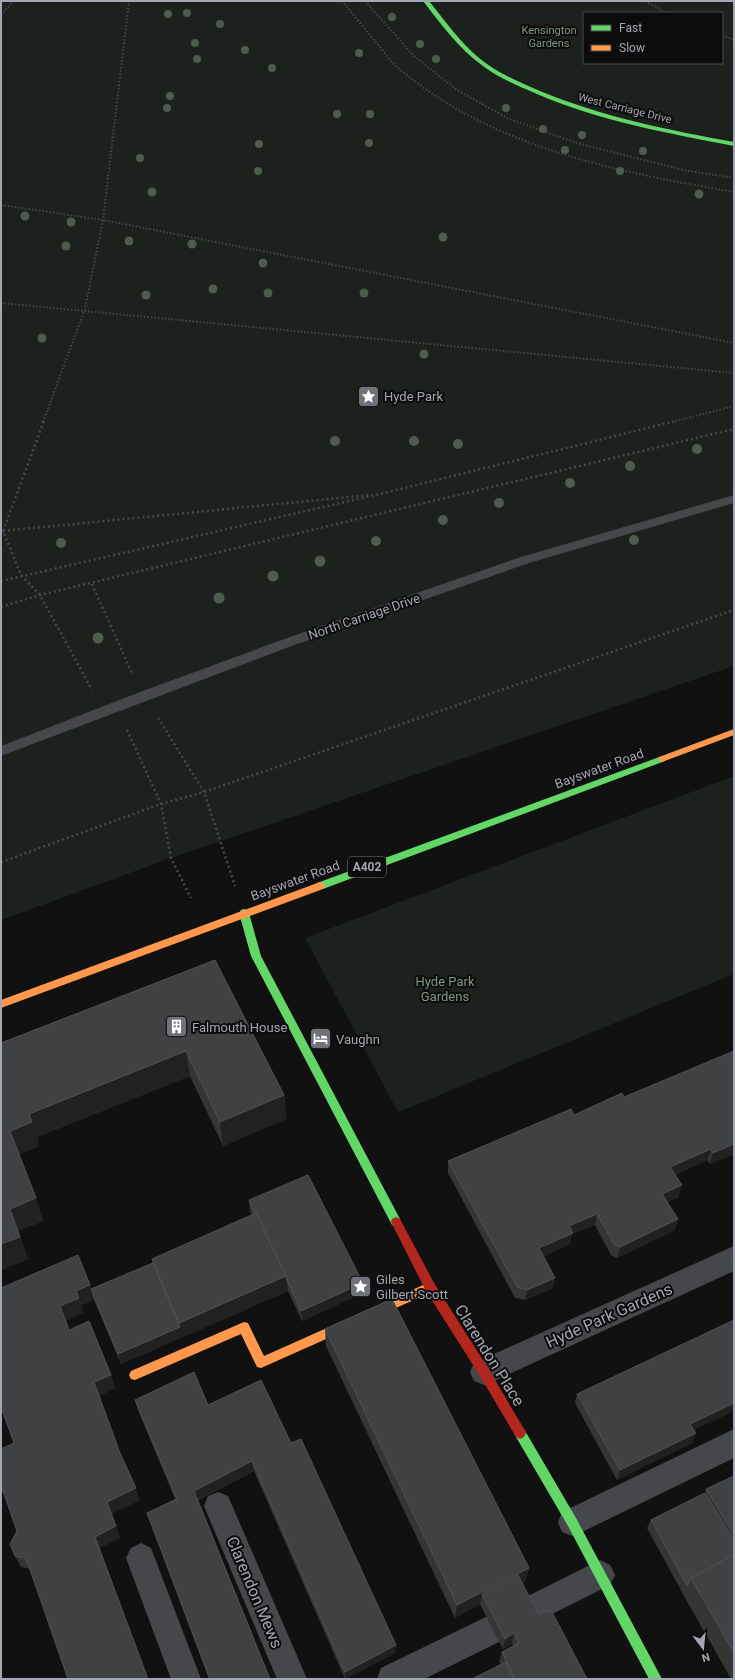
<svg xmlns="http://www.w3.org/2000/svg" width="735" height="1680" font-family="Roboto,sans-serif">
<rect width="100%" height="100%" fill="#111"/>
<g fill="#1b211c" fill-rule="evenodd">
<path d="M 1,1 L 734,1 L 734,666 L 171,858 L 1,920 ZM 584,13 L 722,13 L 722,63 L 584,63 Z"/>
<path d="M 734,776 L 734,974 L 398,1112 L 305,938 Z"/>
</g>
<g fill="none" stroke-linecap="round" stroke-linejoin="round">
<g stroke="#47484b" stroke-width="2" stroke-dasharray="1.5 2" stroke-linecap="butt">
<path d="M 342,1 C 353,14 364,28 375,41 C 382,49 388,59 396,66 C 489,147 617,172 734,192"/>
<path d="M 365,1 L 413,55 L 457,90 L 509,119 L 577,143 L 683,170 L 734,178"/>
<path d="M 645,1 L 667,13"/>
<path d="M 1,15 L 13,1"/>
<path d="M 722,35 L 734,40"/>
<path d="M 1,205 L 103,220 L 734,343"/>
<path d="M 1,303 L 734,373"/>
<path d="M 43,422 L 85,309 L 103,220 L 129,1"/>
<path d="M 672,422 L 734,406"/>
</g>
<g stroke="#47484b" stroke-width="2.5" stroke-dasharray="2 3" stroke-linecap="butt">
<path d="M 1,531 L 3,531 L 21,575 L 40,595 L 92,690"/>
<path d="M 3,531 L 44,421"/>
<path d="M 3,531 L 369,495"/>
<path d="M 1,581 L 380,494 L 676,421"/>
<path d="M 92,584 L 132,673"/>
<path d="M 1,607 L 40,595 L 734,429"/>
<path d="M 158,718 L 204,792 L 235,886"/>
<path d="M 127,730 L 161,804 L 171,858 L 191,898"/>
<path d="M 1,862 L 161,804 L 204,792 L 734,610"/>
</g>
<path fill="#45474a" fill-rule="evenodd" d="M 734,495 L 734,503 L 529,563 L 297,644 L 1,756 L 1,746 L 140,692 L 287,638 L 521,557 Z"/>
<g fill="#45474a" fill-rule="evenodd">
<path d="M 734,1246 L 734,1271 L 494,1381 L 484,1385 L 474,1381 L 470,1372 L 474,1363 Z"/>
<path d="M 734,1429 L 734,1458 L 582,1532 L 572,1536 L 562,1532 L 558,1522 L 562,1512 Z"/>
<path d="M 218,1492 L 228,1496 L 307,1679 L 277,1679 L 204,1506 L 208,1496 Z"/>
<path d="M 141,1543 L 151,1548 L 201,1679 L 171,1679 L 126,1558 L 131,1548 Z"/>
<path d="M 600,1560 L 610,1565 L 615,1575 L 610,1585 L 528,1626 L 518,1621 L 513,1611 L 518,1601 Z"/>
<path d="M 492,1614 L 503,1618 L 507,1629 L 503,1640 L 424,1679 L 377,1679 L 381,1668 Z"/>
</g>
<g fill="#63d668" fill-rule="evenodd">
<path d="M 423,1 L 429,1 C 445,21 460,42 479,58 C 497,73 519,82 540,91 C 603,117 668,130 734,142 L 734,146 C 667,133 600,121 537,94 C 518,86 499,78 483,66 C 459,49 441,24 423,1 Z"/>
<path d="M 662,756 L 666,759 L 665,761 L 323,889 L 317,889 L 315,886 L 317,883 Z"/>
<path d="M 244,909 L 247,910 L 249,913 L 261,956 L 400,1219 L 401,1222 L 400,1225 L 396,1227 L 392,1225 L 251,956 L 239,913 L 241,910 Z"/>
<path d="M 520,1427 L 524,1429 L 576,1518 L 662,1679 L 649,1679 L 568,1526 L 516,1437 L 514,1433 L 516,1429 Z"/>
</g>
<g fill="#ff974d" fill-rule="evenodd">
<path d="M 734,729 L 734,735 L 662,762 L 658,759 L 659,757 Z"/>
<path d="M 320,882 L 323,883 L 325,886 L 323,889 L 1,1008 L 1,1000 Z"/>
<path d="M 430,1282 L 434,1283 L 435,1287 L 434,1291 L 261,1368 L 257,1367 L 241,1334 L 135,1380 L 131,1379 L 129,1375 L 131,1371 L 244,1322 L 248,1323 L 264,1356 Z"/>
</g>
<path fill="#b3261e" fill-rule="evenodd" d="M 396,1217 L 400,1219 L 434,1283 L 488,1368 L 524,1429 L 526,1433 L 524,1437 L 520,1439 L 516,1437 L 480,1376 L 426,1291 L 391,1222 L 392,1219 Z"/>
</g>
<g fill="#4c5c4d">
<circle cx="187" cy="13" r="4"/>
<circle cx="168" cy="14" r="4"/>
<circle cx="392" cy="17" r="4"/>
<circle cx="220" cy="24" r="4"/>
<circle cx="195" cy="43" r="4"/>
<circle cx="420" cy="44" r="4"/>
<circle cx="245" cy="50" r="4"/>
<circle cx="359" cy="53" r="4"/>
<circle cx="197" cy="59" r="4"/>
<circle cx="436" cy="59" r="4"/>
<circle cx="272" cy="68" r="4"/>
<circle cx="170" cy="96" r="4"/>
<circle cx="167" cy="108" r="4"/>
<circle cx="506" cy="108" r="4"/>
<circle cx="337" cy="114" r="4"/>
<circle cx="370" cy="114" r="4"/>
<circle cx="543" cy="129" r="4"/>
<circle cx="582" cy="135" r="4"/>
<circle cx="369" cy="143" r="4"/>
<circle cx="259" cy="144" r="4"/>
<circle cx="565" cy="150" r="4"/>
<circle cx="643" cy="151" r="4"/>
<circle cx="140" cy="158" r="4"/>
<circle cx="258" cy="171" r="4"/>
<circle cx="620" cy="171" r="4"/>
<circle cx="152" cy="192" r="4.5"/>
<circle cx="699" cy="194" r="4.5"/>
<circle cx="25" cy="216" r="4.5"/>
<circle cx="71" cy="222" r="4.5"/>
<circle cx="443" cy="237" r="4.5"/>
<circle cx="129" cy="241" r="4.5"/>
<circle cx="192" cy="244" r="4.5"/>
<circle cx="66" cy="246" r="4.5"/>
<circle cx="263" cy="263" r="4.5"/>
<circle cx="213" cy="289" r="4.5"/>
<circle cx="268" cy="293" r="4.5"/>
<circle cx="364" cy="293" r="4.5"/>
<circle cx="146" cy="295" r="4.5"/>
<circle cx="42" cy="338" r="4.5"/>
<circle cx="424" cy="354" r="4.5"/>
<circle cx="335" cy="441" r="5"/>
<circle cx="414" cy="441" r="5"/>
<circle cx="458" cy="444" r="5"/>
<circle cx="697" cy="449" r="5"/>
<circle cx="630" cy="466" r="5"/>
<circle cx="570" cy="483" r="5"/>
<circle cx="499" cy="503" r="5"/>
<circle cx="443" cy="520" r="5"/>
<circle cx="634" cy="540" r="5"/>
<circle cx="376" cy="541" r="5"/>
<circle cx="61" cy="543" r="5"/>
<circle cx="320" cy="561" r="5.5"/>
<circle cx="273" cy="576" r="5.5"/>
<circle cx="219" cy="598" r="5.5"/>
<circle cx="98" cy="638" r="5.5"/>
</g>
<g fill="#343535">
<path d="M 215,960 L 284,1095 L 286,1119 L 223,1146 L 190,1076 L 37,1137 L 39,1146 L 19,1154 L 43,1221 L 18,1231 L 28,1259 L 1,1270 L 1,1043 Z"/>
<path d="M 624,1097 L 734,1154 L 710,1164 L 707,1160 L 675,1175 L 682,1185 L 678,1197 L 667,1202 L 675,1230 L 617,1258 L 611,1255 L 595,1225 L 572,1234 L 570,1244 L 544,1256 L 555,1278 L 553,1288 L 525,1300 L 515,1298 L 448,1173 L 448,1161 L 574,1115 Z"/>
<path d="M 249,1200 L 363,1293 L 302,1321 L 288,1291 L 121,1364 L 94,1300 L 81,1305 L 83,1312 L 66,1321 L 69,1330 L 111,1375 L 115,1388 L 99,1396 L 120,1453 L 140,1500 L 111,1514 L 120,1538 L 99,1548 L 30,1569 L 21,1567 L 15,1556 L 17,1531 L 3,1492 L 1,1492 L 1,1449 L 14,1443 L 1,1407 L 90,1285 L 91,1289 L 153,1263 L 152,1259 L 252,1215 L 250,1212 Z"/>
<path d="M 325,1329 L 529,1568 L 525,1582 L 522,1583 L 539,1615 L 587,1679 L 472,1679 L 501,1664 L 499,1662 L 502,1652 L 513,1646 L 512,1644 L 503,1649 L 480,1604 L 455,1618 L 326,1346 Z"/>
<path d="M 577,1394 L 694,1430 L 692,1443 L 617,1480 L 575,1403 Z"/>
<path d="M 135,1400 L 208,1405 L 291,1443 L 396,1645 L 395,1653 L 345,1679 L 254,1471 L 198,1500 L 270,1679 L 209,1679 L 147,1513 L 175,1499 L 138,1410 Z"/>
<path d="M 734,1476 L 734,1679 L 731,1679 L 683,1594 L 647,1528 L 651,1520 L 705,1493 L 706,1489 Z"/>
</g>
<g fill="#212121">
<path d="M 186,1051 L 190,1076 L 37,1137 L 39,1146 L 18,1154 L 10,1131 L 29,1114 Z"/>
<path d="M 284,1095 L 286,1119 L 223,1146 L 220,1122 Z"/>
<path d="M 734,1144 L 734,1154 L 710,1164 L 713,1153 Z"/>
<path d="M 711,1149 L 707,1160 L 666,1178 L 670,1167 Z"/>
<path d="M 682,1185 L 678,1197 L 659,1205 L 662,1194 Z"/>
<path d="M 36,1198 L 43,1221 L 18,1231 L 10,1209 Z"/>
<path d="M 597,1214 L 595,1225 L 572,1234 L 570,1244 L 537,1259 L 539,1248 L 569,1226 Z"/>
<path d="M 678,1219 L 675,1230 L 617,1258 L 620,1247 Z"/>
<path d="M 20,1237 L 28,1259 L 1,1270 L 1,1244 Z"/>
<path d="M 286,1276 L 288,1291 L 121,1364 L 118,1354 L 180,1327 L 179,1323 Z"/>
<path d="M 555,1278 L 553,1288 L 525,1300 L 527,1290 Z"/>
<path d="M 363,1283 L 363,1293 L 302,1321 L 301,1311 Z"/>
<path d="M 90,1285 L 94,1300 L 81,1305 L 83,1312 L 65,1321 L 60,1306 L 76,1291 Z"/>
<path d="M 111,1375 L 115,1388 L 99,1396 L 94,1382 Z"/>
<path d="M 734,1403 L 734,1411 L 686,1434 L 690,1424 Z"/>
<path d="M 696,1433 L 692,1443 L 617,1480 L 620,1470 Z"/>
<path d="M 252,1461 L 254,1471 L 196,1500 L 194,1491 Z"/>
<path d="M 136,1488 L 140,1500 L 111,1514 L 107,1502 Z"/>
<path d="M 116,1526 L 120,1538 L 99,1548 L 148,1679 L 95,1537 Z"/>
<path d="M 529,1568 L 525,1582 L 486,1602 L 482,1594 L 480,1604 L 455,1618 L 457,1605 Z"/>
<path d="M 514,1633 L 512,1644 L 503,1649 L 505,1639 Z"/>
<path d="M 396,1645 L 395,1653 L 345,1679 L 345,1672 Z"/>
</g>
<g fill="#404143" stroke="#505154">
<path d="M 215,960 L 284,1095 L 220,1122 L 186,1051 L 29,1114 L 32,1122 L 10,1131 L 36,1198 L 10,1209 L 20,1237 L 1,1244 L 1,1043 Z"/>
<path d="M 734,1051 L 734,1144 L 713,1153 L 711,1149 L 670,1167 L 682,1185 L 662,1194 L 678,1219 L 620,1247 L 614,1244 L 597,1214 L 569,1226 L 573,1233 L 539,1248 L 555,1278 L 527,1290 L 517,1287 L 448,1161 L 571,1109 L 574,1115 L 622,1093 L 624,1097 Z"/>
<path d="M 308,1175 L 363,1283 L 301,1311 L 287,1280 L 286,1276 L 256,1213 L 255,1214 L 249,1200 Z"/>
<path d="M 256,1213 L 286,1276 L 179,1323 L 152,1259 Z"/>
<path d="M 78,1255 L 90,1285 L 76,1291 L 79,1298 L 60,1306 L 69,1330 L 89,1321 L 111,1375 L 94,1382 L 120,1453 L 136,1488 L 107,1502 L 116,1526 L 95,1537 L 148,1679 L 68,1679 L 26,1558 L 15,1556 L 10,1544 L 17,1531 L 1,1485 L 1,1449 L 14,1443 L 1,1407 L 1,1288 Z"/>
<path d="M 153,1263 L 180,1327 L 118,1354 L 91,1289 Z"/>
<path d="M 392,1299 L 529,1568 L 457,1605 L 325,1329 Z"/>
<path d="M 734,1320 L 734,1403 L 690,1424 L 696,1433 L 620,1470 L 577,1394 Z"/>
<path d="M 194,1372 L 208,1405 L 261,1380 L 291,1443 L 301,1439 L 396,1645 L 345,1672 L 252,1461 L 194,1491 L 270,1679 L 210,1679 L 147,1513 L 177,1499 L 135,1400 Z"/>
<path d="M 734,1476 L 734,1535 L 706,1489 Z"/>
<path d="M 705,1493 L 734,1541 L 734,1555 L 691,1578 L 687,1586 L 651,1520 Z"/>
<path d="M 734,1555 L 734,1653 L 691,1578 Z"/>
<path d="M 518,1575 L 539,1615 L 551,1610 L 587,1679 L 515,1679 L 502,1652 L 519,1643 L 514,1633 L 505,1639 L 482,1594 Z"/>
<path d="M 506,1662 L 514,1679 L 472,1679 Z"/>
</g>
<defs>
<symbol id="sight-square" viewBox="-11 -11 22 22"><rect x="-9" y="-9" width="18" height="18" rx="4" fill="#707279" stroke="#0c0c0d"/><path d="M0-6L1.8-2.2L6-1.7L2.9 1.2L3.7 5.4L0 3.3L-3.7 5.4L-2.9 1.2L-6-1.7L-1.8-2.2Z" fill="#fff"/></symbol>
<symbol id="building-square" viewBox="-11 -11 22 22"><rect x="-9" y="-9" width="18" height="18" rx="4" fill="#707279" stroke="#0c0c0d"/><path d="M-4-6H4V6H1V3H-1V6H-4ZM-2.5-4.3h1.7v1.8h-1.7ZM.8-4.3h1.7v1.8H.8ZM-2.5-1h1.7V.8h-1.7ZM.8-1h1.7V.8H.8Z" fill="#fff"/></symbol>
<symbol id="hotel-square" viewBox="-11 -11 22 22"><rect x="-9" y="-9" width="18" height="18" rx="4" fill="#707279" stroke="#0c0c0d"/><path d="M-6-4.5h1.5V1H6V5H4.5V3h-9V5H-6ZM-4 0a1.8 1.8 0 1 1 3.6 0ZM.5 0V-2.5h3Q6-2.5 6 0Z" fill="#fff"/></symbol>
</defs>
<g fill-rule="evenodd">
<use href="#sight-square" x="356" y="384" width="25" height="25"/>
<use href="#building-square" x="164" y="1014" width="25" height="25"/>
<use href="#hotel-square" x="308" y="1026" width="25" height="25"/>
<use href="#sight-square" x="348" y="1274" width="25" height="25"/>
</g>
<g text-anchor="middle" stroke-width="4" stroke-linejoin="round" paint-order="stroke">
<g font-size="11" fill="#7c9a7e" stroke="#0c0c0d">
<text x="549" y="34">Kensington<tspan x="549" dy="13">Gardens</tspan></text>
</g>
<g font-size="11" fill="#a3a7b1" stroke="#0c0c0d">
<text transform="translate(625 108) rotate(14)" y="4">West Carriage Drive</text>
</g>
<rect fill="#0c0c0d" stroke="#767880" stroke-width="1" x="348" y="857" width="38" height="20" rx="3"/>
<g font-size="12" font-weight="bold" fill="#a3a7b1">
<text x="367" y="871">A402</text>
</g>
<g font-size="13" fill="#a3a7b1" stroke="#0c0c0d" text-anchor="start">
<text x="384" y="401">Hyde Park</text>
<text x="192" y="1032">Falmouth House</text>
<text x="336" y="1044">Vaughn</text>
<text x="376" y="1284">Giles<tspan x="376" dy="15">Gilbert Scott</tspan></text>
</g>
<g font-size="13" fill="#a3a7b1" stroke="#0c0c0d">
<text transform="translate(364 616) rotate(-19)" y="5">North Carriage Drive</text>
<text transform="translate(599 768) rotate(-20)" y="5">Bayswater Road</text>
<text transform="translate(295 880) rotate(-20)" y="5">Bayswater Road</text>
</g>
<g font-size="13" fill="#7c9a7e" stroke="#0c0c0d">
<text x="445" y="986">Hyde Park<tspan x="445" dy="15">Gardens</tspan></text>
</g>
<g font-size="16" fill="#a3a7b1" stroke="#0c0c0d">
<text transform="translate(609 1315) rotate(-24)" y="6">Hyde Park Gardens</text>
<text transform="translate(490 1355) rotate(58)" y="6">Clarendon Place</text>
<text transform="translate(255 1592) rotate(67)" y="6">Clarendon Mews</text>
</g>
</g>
<rect width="735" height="1680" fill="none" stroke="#a3a7b1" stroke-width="4"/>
<rect x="583" y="12" width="140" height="52" fill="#0c0c0d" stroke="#484a4f"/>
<rect x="591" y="25" width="20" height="6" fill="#63d668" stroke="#484a4f"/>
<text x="619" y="32" font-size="12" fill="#a3a7b1">Fast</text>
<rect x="591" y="45" width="20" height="6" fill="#ff974d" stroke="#484a4f"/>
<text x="619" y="52" font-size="12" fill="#a3a7b1">Slow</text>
<g transform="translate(703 1648) rotate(164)" stroke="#0c0c0d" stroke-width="3" paint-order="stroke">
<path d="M0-3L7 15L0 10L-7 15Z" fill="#a3a7b1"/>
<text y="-6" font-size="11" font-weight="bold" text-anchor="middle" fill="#a3a7b1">N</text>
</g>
</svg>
